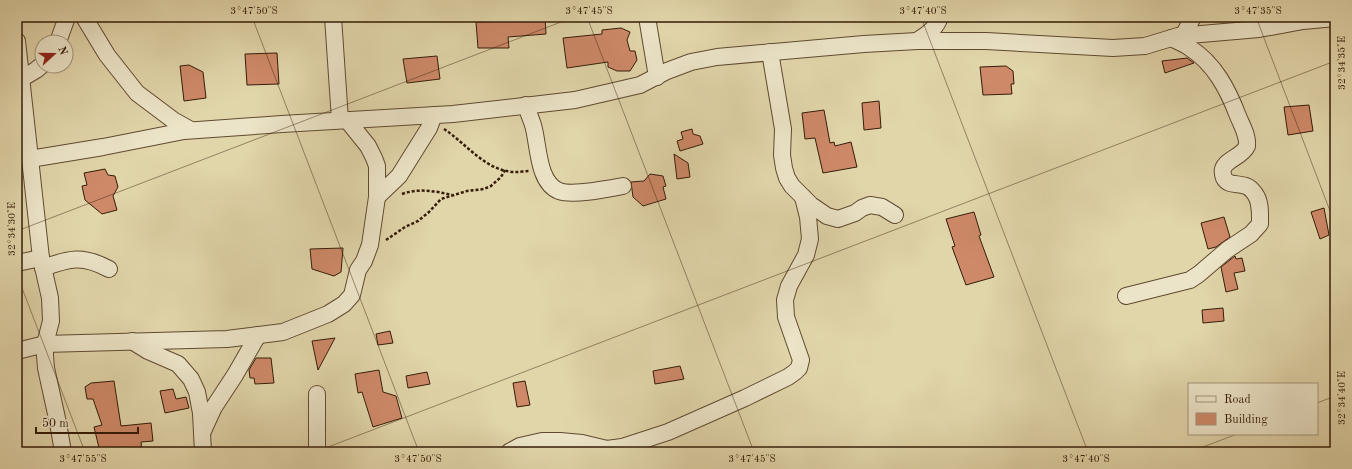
<svg xmlns="http://www.w3.org/2000/svg" width="1352" height="469" font-family="'Old Standard TT',serif">
<rect width="100%" height="100%" fill="#e1d5aa"/>
<filter id="stains"><feTurbulence type="fractalNoise" baseFrequency=".005" numOctaves="4"/><feColorMatrix values="0 0 0 0 .2 0 0 0 0 .09 0 0 0 0 .02 0 0 0 .5 -.17"/></filter>
<radialGradient id="worn" r=".72"><stop offset=".6" stop-color="#630" stop-opacity="0"/><stop offset="1" stop-color="#630" stop-opacity=".3"/></radialGradient>
<g fill="#ce8968" stroke="#351c08">
<path d="M 515,17 L 545,17 L 546,34 L 508,37 L 509,48 L 478,48 L 476,22 L 516,21 Z"/>
<path d="M 621,28 L 630,32 L 627,40 L 630,51 L 635,51 L 637,60 L 630,71 L 617,71 L 608,67 L 608,62 L 567,68 L 563,38 L 602,34 L 602,30 Z"/>
<path d="M 277,53 L 279,84 L 247,85 L 245,54 Z"/>
<path d="M 437,56 L 440,79 L 407,83 L 403,59 Z"/>
<path d="M 1187,58 L 1194,63 L 1165,73 L 1162,61 Z"/>
<path d="M 189,65 L 203,72 L 206,98 L 184,101 L 180,66 Z"/>
<path d="M 1006,66 L 1013,71 L 1014,84 L 1011,84 L 1012,94 L 983,95 L 980,67 Z"/>
<path d="M 879,101 L 881,128 L 864,130 L 862,103 Z"/>
<path d="M 1309,105 L 1313,131 L 1288,135 L 1284,107 Z"/>
<path d="M 824,110 L 830,143 L 834,142 L 835,146 L 851,142 L 857,167 L 823,173 L 815,138 L 805,139 L 802,113 Z"/>
<path d="M 692,129 L 693,134 L 700,136 L 703,144 L 680,151 L 677,141 L 683,139 L 681,132 Z"/>
<path d="M 674,154 L 688,163 L 690,177 L 677,179 Z"/>
<path d="M 105,169 L 108,175 L 115,176 L 118,187 L 113,196 L 117,210 L 102,214 L 85,200 L 82,186 L 87,185 L 84,173 Z"/>
<path d="M 650,174 L 663,176 L 666,186 L 663,187 L 666,199 L 643,206 L 633,197 L 631,182 L 644,181 Z"/>
<path d="M 1324,208 L 1329,235 L 1320,239 L 1311,212 Z"/>
<path d="M 974,212 L 981,235 L 979,236 L 994,277 L 966,285 L 952,247 L 955,246 L 946,219 Z"/>
<path d="M 1224,217 L 1230,237 L 1216,247 L 1208,249 L 1201,223 Z"/>
<path d="M 343,248 L 341,272 L 334,276 L 312,269 L 310,249 Z"/>
<path d="M 1235,256 L 1236,259 L 1242,258 L 1245,271 L 1234,273 L 1238,289 L 1226,292 L 1221,267 Z"/>
<path d="M 1223,308 L 1224,321 L 1203,323 L 1202,310 Z"/>
<path d="M 390,331 L 393,343 L 378,345 L 376,334 Z"/>
<path d="M 335,338 L 318,370 L 312,341 Z"/>
<path d="M 256,358 L 271,358 L 274,383 L 255,384 L 254,378 L 250,378 L 249,370 Z"/>
<path d="M 680,366 L 684,379 L 655,384 L 653,371 Z"/>
<path d="M 379,370 L 383,392 L 396,396 L 402,418 L 373,427 L 362,392 L 358,393 L 355,374 Z"/>
<path d="M 427,372 L 430,384 L 408,388 L 406,376 Z"/>
<path d="M 114,381 L 121,426 L 151,423 L 153,441 L 141,442 L 142,452 L 100,452 L 94,427 L 102,425 L 93,399 L 87,399 L 85,387 L 91,383 Z"/>
<path d="M 525,381 L 530,405 L 517,407 L 513,383 Z"/>
<path d="M 173,389 L 176,399 L 186,397 L 189,408 L 165,413 L 160,391 Z"/>
</g>
<g fill="none" stroke-linecap="round" stroke-linejoin="round">
<defs>
<g id="minor">
<path d="M 84,17 L 107,55 L 137,93 L 173,120 L 191,130"/>
<path d="M 333,17 L 340,120"/>
<path d="M 647,17 L 657,77"/>
<path d="M 1183,36 L 1193,17"/>
<path d="M 17,41 L 41,258 L 50,298 L 51,321 L 45,344 L 45,356 L 46,368 L 58,423 L 63,452"/>
<path d="M 917,41 C 927,34 936,29 940,17"/>
<path d="M 58,42 L 67,17"/>
<path d="M 770,52 L 783,129 L 782,155 L 784,168 L 787,178 L 792,186 L 811,205 L 827,216 L 838,219 L 855,213 L 862,208 L 870,205 L 882,207 L 895,215"/>
<path d="M 21,79 L 36,70 L 42,65"/>
<path d="M 526,105 C 528,112 531,119 533,125 C 539,145 537,182 559,191 C 573,196 607,189 623,186"/>
<path d="M 30,159 L 103,147 L 184,131 L 282,124 L 453,114 L 575,100 L 640,85 L 667,71 L 691,62 L 717,57 L 864,44 L 917,41 L 986,41 L 1113,48 L 1145,46 L 1178,36 L 1259,29 L 1303,21 L 1335,18"/>
<path d="M 377,197 L 399,176 L 429,128 L 434,115"/>
<path d="M 17,263 L 41,258"/>
<path d="M 43,268 C 70,258 83,255 109,269"/>
<path d="M 1126,296 L 1190,280 L 1199,274 L 1227,250 L 1251,234 L 1260,224 C 1260,214 1261,202 1255,194 C 1253,191 1249,187 1246,186 C 1238,183 1228,186 1224,178 C 1223,175 1222,172 1223,169 C 1226,159 1242,157 1247,146 C 1248,135 1242,126 1238,116 C 1228,90 1215,64 1190,48 C 1185,44 1177,41 1171,38"/>
<path d="M 132,341 L 148,351 L 178,364 L 191,379 L 197,392 L 201,413 L 203,452"/>
<path d="M 17,351 L 45,344 L 227,339 L 283,332 L 328,314 L 344,304 L 352,295 L 358,270 L 364,261 L 370,245 L 377,197 L 377,166 L 374,158 L 368,146 L 347,120"/>
<path d="M 317,394 L 317,452"/>
<path d="M 203,431 L 214,407 L 235,375 L 258,335"/>
<path d="M 509,452 L 520,446 L 542,441 L 560,441 L 582,443 L 607,449 L 622,447 L 668,432 L 745,398 L 788,377 L 795,372 L 799,368 L 801,360 L 786,317 L 785,300 L 789,286 L 806,255 L 810,239 L 808,217 L 803,197"/>
</g>
</defs>
<use href="#minor" stroke="#604a30" stroke-width="18"/>
<g stroke="#351c08" stroke-width="2.5" stroke-dasharray="3 2" stroke-linecap="butt">
<path d="M 444,129 C 467,144 486,172 516,172 C 520,172 525,171 529,171"/>
<path d="M 402,194 C 419,188 435,191 452,195"/>
<path d="M 386,240 L 405,227 L 418,221 L 429,212 L 441,199 L 467,191 L 484,189 L 491,186 L 501,177 L 505,170"/>
</g>
<use href="#minor" stroke="#ece4c8" stroke-width="16"/>
</g>
<path fill="none" stroke="#351c08" stroke-width="1" stroke-opacity="0.45" d="M 252,17 L 419,452M 587,17 L 754,452M 921,17 L 1088,452M 1256,17 L 1335,224M 17,231 L 574,17M 17,275 L 85,452M 1317,403 L 1335,396M 315,452 L 1335,61M 1190,452 L 1237,434"/>
<rect width="1352" height="469" fill="none" stroke="#e1d5aa" stroke-width="44"/>
<rect x="1188" y="383" width="130" height="52" fill="#ece4c8" stroke="#a3947b"/>
<rect x="1196" y="396" width="20" height="6" fill="#ece4c8" stroke="#a3947b"/>
<text x="1224" y="403" font-size="12" fill="#351c08">Road</text>
<rect x="1196" y="413" width="20" height="12" fill="#ce8968" stroke="#a3947b"/>
<text x="1224" y="423" font-size="12" fill="#351c08">Building</text>
<g transform="translate(54 54) rotate(69)"><circle r="19" fill="#ece4c8" stroke="#a3947b"/>
<path d="M0-3L7 15L0 10L-7 15Z" fill="#8f2418"/>
<text y="-6" font-size="11" font-weight="bold" text-anchor="middle" fill="#351c08">N</text>
</g>
<path d="M36 427v6h102v-6" fill="none" stroke="#351c08" stroke-width="2"/>
<text x="42" y="427" font-size="12" fill="#351c08" stroke="#ece4c8" stroke-width="3" paint-order="stroke">50 m</text>
<rect x="22" y="22" width="1308" height="425" fill="none" stroke="#351c08" stroke-width="1.5"/>
<g font-size="10" text-anchor="middle" fill="#351c08">
<text x="254" y="14">3°47'50"S</text>
<text x="589" y="14">3°47'45"S</text>
<text x="923" y="14">3°47'40"S</text>
<text x="1258" y="14">3°47'35"S</text>
<text transform="translate(1341 63) rotate(-90)" y="4">32°34'35"E</text>
<text transform="translate(11 229) rotate(-90)" y="4">32°34'30"E</text>
<text transform="translate(1341 398) rotate(-90)" y="4">32°34'40"E</text>
<text x="83" y="462">3°47'55"S</text>
<text x="418" y="462">3°47'50"S</text>
<text x="752" y="462">3°47'45"S</text>
<text x="1086" y="462">3°47'40"S</text>
</g>
<rect width="100%" height="100%" filter="url(#stains)"/>
<rect width="100%" height="100%" fill="url(#worn)"/>
</svg>
